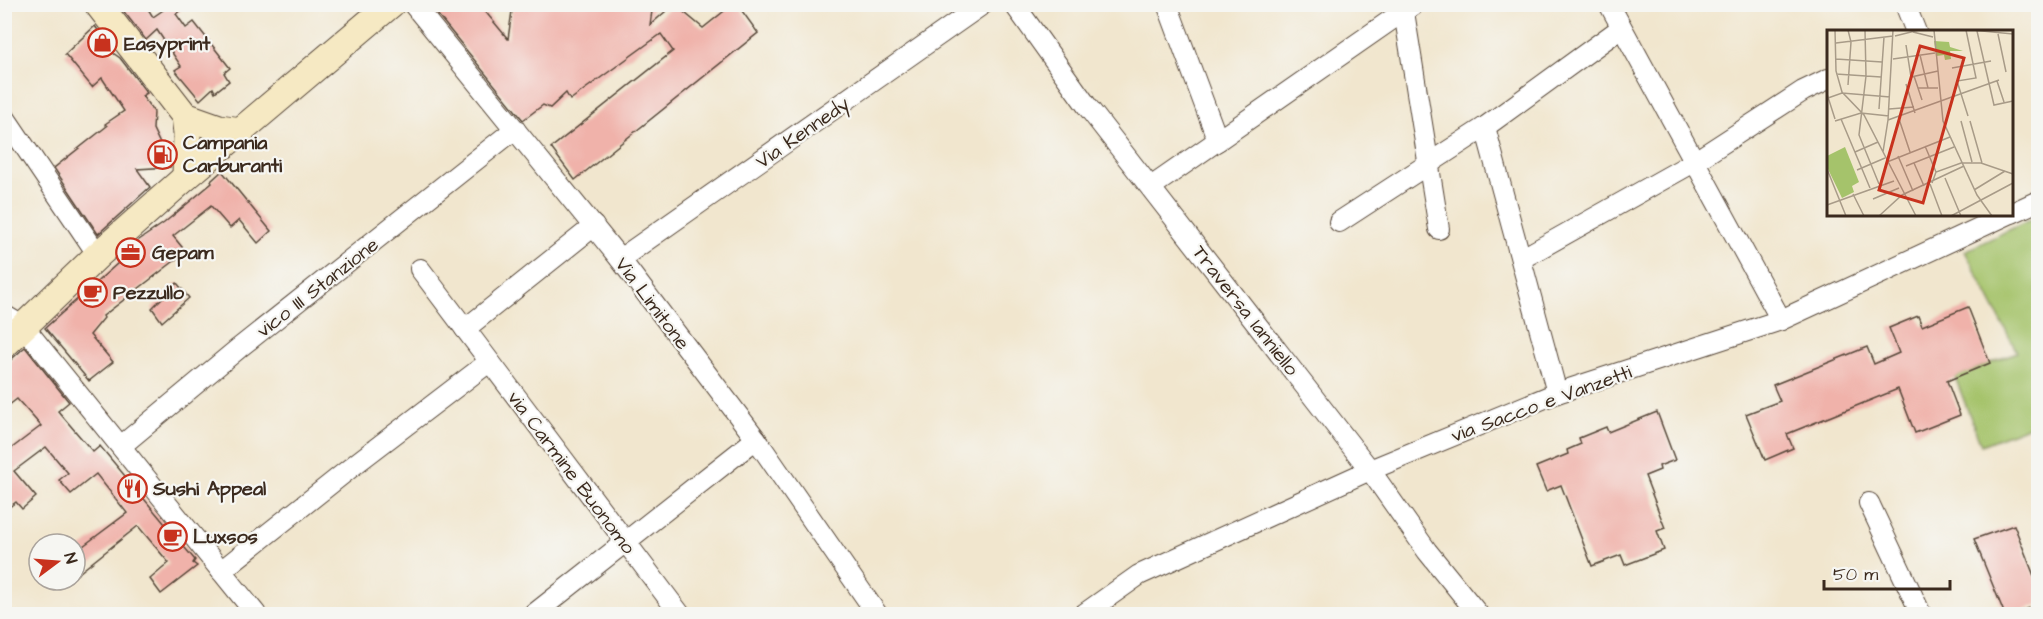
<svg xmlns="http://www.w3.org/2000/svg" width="2043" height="619" font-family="'Architects Daughter',sans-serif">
<rect width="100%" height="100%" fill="#f6f6f2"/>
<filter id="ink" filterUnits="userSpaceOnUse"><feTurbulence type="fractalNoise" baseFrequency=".0167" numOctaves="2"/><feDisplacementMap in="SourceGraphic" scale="12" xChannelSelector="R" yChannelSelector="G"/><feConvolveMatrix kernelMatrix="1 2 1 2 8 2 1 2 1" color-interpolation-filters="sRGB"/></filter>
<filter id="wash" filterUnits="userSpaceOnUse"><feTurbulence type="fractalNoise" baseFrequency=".008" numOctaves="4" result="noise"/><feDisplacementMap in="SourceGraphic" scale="24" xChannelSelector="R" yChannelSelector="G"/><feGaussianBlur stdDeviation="1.35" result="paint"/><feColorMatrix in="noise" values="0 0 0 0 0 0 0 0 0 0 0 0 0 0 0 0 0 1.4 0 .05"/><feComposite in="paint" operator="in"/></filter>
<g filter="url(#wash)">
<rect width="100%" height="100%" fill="#f1e6ce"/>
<path fill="#a5c36b" stroke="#707644" stroke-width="1.5" d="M 2038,216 L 2038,423 L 1981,445 L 1955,377 L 2017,352 L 1965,251 Z"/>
<g id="blocks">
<g fill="#f0b2aa">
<path d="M 118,4 L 145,4 L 153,17 L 172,4 L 178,4 L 182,9 L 176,14 L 186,28 L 194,22 L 230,68 L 224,73 L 229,81 L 215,92 L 213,88 L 200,100 L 175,70 L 181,66 L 157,30 L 146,40 Z"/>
<path d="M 429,4 L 479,4 L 508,39 L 513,4 L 653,4 L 650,25 L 674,4 L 703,28 L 733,4 L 737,4 L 758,33 L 575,180 L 551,148 L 673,51 L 661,34 L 570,100 L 566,93 L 550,108 L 543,105 L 523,120 Z"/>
<path d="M 95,26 L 113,53 L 120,58 L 147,93 L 142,96 L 154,112 L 153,129 L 163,150 L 170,149 L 171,159 L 170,167 L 137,169 L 150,187 L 98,234 L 54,168 L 107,126 L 105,124 L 124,111 L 102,78 L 92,87 L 65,54 Z"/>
<path d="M 222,171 L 271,231 L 258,243 L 239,220 L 230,228 L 211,206 L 173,236 L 186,252 L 103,316 L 104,318 L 90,335 L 113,362 L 89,381 L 45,328 L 118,263 L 117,261 L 139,240 L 164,223 L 212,183 L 211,181 Z"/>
<path d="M 177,283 L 189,298 L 162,322 L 152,308 Z"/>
<path d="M 1968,307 L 1990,363 L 1947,381 L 1960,415 L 1915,433 L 1898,389 L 1787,434 L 1793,448 L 1765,460 L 1746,414 L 1780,401 L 1773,385 L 1867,347 L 1874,364 L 1899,353 L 1889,328 L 1918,316 L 1922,326 Z"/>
<path d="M 25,347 L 69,402 L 58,411 L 93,452 L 100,446 L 195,560 L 193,563 L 197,566 L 161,594 L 150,579 L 169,563 L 138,526 L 75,576 L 75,552 L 127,513 L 96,474 L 71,494 L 59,480 L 68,473 L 46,447 L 14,471 L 36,497 L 22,509 L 16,502 L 4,511 L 4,454 L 41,426 L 17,399 L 4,409 L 4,366 Z"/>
<path d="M 1657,412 L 1675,460 L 1659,466 L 1660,470 L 1645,476 L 1665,528 L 1657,531 L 1664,550 L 1625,565 L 1621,555 L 1592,566 L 1561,485 L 1546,491 L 1536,467 L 1568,454 L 1567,450 L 1581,444 L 1579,438 L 1606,427 L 1608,432 Z"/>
<path d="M 2014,525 L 2038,586 L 2038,604 L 2014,615 L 2005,615 L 1974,539 Z"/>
</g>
</g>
</g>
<g filter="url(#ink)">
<use href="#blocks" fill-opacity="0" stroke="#564638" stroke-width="1.5"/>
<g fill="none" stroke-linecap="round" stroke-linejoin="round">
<defs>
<g id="street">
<path d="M 413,4 L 620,259 L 756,439 L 877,614"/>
<path d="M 1014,4 L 1087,106 L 1370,470 L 1427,551 L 1478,614"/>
<path d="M 1167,4 L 1218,141"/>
<path d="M 1609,4 L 1781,320"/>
<path d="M 1905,4 L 1916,32"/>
<path d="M 1404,12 L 1439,229"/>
<path d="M 4,116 L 98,255"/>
<path d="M 1485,127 L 1557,393"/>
<path d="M 1151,187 L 1414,4"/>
<path d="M 2012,213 L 2038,201"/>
<path d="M 1339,222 L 1485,127 L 1621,28"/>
<path d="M 620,259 L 983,4"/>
<path d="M 1521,259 L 1694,162 L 1803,91 L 1828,79"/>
<path d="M 420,269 L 680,614"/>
<path d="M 4,315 L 24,327 L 256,614"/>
<path d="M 465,329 L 594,226"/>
<path d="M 121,446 L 239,348 L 515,129"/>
<path d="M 1869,503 L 1921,614"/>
<path d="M 221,571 L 358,462 L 489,362"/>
<path d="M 534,614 L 756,439"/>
<path d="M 1084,614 L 1139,575 L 1370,470 L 1557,393 L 1781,320 L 2009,214"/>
</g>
<g id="secondary">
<path d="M 98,4 L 185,116 L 187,133 L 186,177"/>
<path d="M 185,116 L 219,128 L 241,131"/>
<path d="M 4,345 L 98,255 L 186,177 L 391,4"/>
</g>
</defs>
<use href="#street" stroke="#564638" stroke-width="22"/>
<use href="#secondary" stroke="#564638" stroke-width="29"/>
<use href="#street" stroke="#fff" stroke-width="20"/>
<use href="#secondary" stroke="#f6e9c3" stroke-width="27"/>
</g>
</g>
<defs>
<symbol id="shop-ring" viewBox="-11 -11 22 22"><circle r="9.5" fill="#f6f6f2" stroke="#c8321e" stroke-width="1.5"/><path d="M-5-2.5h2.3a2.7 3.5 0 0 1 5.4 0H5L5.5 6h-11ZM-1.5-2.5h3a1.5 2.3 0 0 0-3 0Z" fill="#c8321e"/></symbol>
<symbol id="fuel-ring" viewBox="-11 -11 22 22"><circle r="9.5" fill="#f6f6f2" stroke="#c8321e" stroke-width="1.5"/><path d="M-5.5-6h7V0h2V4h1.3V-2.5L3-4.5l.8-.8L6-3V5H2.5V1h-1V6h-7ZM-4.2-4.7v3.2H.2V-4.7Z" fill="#c8321e"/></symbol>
<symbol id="office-ring" viewBox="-11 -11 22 22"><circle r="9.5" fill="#f6f6f2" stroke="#c8321e" stroke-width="1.5"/><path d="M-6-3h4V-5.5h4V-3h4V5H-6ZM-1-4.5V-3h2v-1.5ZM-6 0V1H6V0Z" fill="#c8321e"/></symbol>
<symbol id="cafe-ring" viewBox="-11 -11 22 22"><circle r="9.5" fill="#f6f6f2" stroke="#c8321e" stroke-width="1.5"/><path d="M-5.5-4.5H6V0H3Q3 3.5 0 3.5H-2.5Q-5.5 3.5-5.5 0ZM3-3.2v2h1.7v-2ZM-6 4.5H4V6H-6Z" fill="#c8321e"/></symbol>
<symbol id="restaurant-ring" viewBox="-11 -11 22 22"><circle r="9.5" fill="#f6f6f2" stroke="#c8321e" stroke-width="1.5"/><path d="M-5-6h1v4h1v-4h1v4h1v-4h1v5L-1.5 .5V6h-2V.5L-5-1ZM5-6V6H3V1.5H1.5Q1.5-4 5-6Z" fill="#c8321e"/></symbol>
</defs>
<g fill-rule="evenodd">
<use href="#shop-ring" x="86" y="26" width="33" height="33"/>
<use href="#fuel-ring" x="146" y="138" width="33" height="33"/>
<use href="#office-ring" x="114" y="236" width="33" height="33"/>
<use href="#cafe-ring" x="76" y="276" width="33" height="33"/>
<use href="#restaurant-ring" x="116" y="472" width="33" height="33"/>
<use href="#cafe-ring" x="156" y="520" width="33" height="33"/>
</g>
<g text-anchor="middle" stroke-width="4.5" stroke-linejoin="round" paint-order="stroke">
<g font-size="20" font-weight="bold" fill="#3b2a1e" stroke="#f6f6f2" text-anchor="start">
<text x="124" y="50">Easyprint</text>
<text x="183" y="149">Campania<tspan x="183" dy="23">Carburanti</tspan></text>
<text x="152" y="259">Gepam</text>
<text x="113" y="299">Pezzullo</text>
<text x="153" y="495">Sushi Appeal</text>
<text x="193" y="543">Luxsos</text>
</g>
<g font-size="20" fill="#3b2a1e" stroke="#f6f6f2">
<text transform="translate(802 132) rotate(-35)" y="7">Via Kennedy</text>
<text transform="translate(317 287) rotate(-38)" y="7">vico III Stanzione</text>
<text transform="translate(653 303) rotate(53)" y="7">Via Limitone</text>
<text transform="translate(1246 310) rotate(52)" y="7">Traversa Ianniello</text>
<text transform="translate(1541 403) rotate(-20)" y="7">via Sacco e Vanzetti</text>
<text transform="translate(572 472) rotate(53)" y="7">via Carmine Buonomo</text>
</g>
</g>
<g transform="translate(1827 30)">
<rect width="186" height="186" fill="#f1e6ce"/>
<path d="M 107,11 L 122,12 L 123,17 L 136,21 L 123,21 L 124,29 L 118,30 L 117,25 L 109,26 ZM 18,117 L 32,152 L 25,156 L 27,162 L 15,168 L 0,137 L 0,126 Z" fill="#a5c36b"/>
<path fill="none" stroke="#a89b88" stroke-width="1.5" d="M 8,0 L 9,41 L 15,62 L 37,85 L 89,186M 21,0 L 24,12 L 21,55M 38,0 L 39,46 L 32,105 L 52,154M 107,0 L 116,91 L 150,165 L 165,186M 139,0 L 149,48 L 130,51 L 141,86M 145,0 L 186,4M 150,1 L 167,75 L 186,71M 86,2 L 106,7M 171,4 L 179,42M 68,6 L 92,0M 9,13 L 66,6M 79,15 L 84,47 L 111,41M 93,25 L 101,58M 9,29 L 55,32M 66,29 L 108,23M 125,38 L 164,31M 9,44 L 54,47M 87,46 L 95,70M 170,51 L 177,72M 79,54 L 88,83M 91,58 L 111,58M 0,64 L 8,89M 1,68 L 15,63 L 63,67M 52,79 L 57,7M 62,79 L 87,77M 14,89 L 43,158M 72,89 L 83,122M 61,90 L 172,50M 8,91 L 34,83 L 62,86M 134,91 L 145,132M 143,91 L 155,133M 98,116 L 109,142M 28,122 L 51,112M 56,122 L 61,90 L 66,0M 71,126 L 86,161M 60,132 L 123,107M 87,133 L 97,156M 79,136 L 127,117M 0,139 L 19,186M 30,140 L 58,128M 118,148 L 134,186M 105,153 L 109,142 L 134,133 L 154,133 L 186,144M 103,154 L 115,186M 147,160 L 178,141M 26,164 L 37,186M 46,169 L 72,158M 0,175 L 67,151M 52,186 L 75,165 L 137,136M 124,186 L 186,153"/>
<path fill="#c8321e" fill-opacity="0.15" stroke="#c8321e" stroke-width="3" d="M 93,16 L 137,28 L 96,173 L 52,160 Z"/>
<rect width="186" height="186" fill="none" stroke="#3b2a1e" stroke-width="3"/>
</g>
<rect width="2043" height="619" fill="none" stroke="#f6f6f2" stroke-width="24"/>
<g transform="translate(57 562) rotate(74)"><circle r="28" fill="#f6f6f2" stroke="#aba49d" stroke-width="1.5"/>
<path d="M0-4.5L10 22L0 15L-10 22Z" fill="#c8321e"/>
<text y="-9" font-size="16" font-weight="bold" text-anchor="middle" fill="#3b2a1e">N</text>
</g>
<path d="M1824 580v9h126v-9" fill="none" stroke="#3b2a1e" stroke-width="3"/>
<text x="1833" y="580" font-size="18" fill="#3b2a1e" stroke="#f6f6f2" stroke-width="4.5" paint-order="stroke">50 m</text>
</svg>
